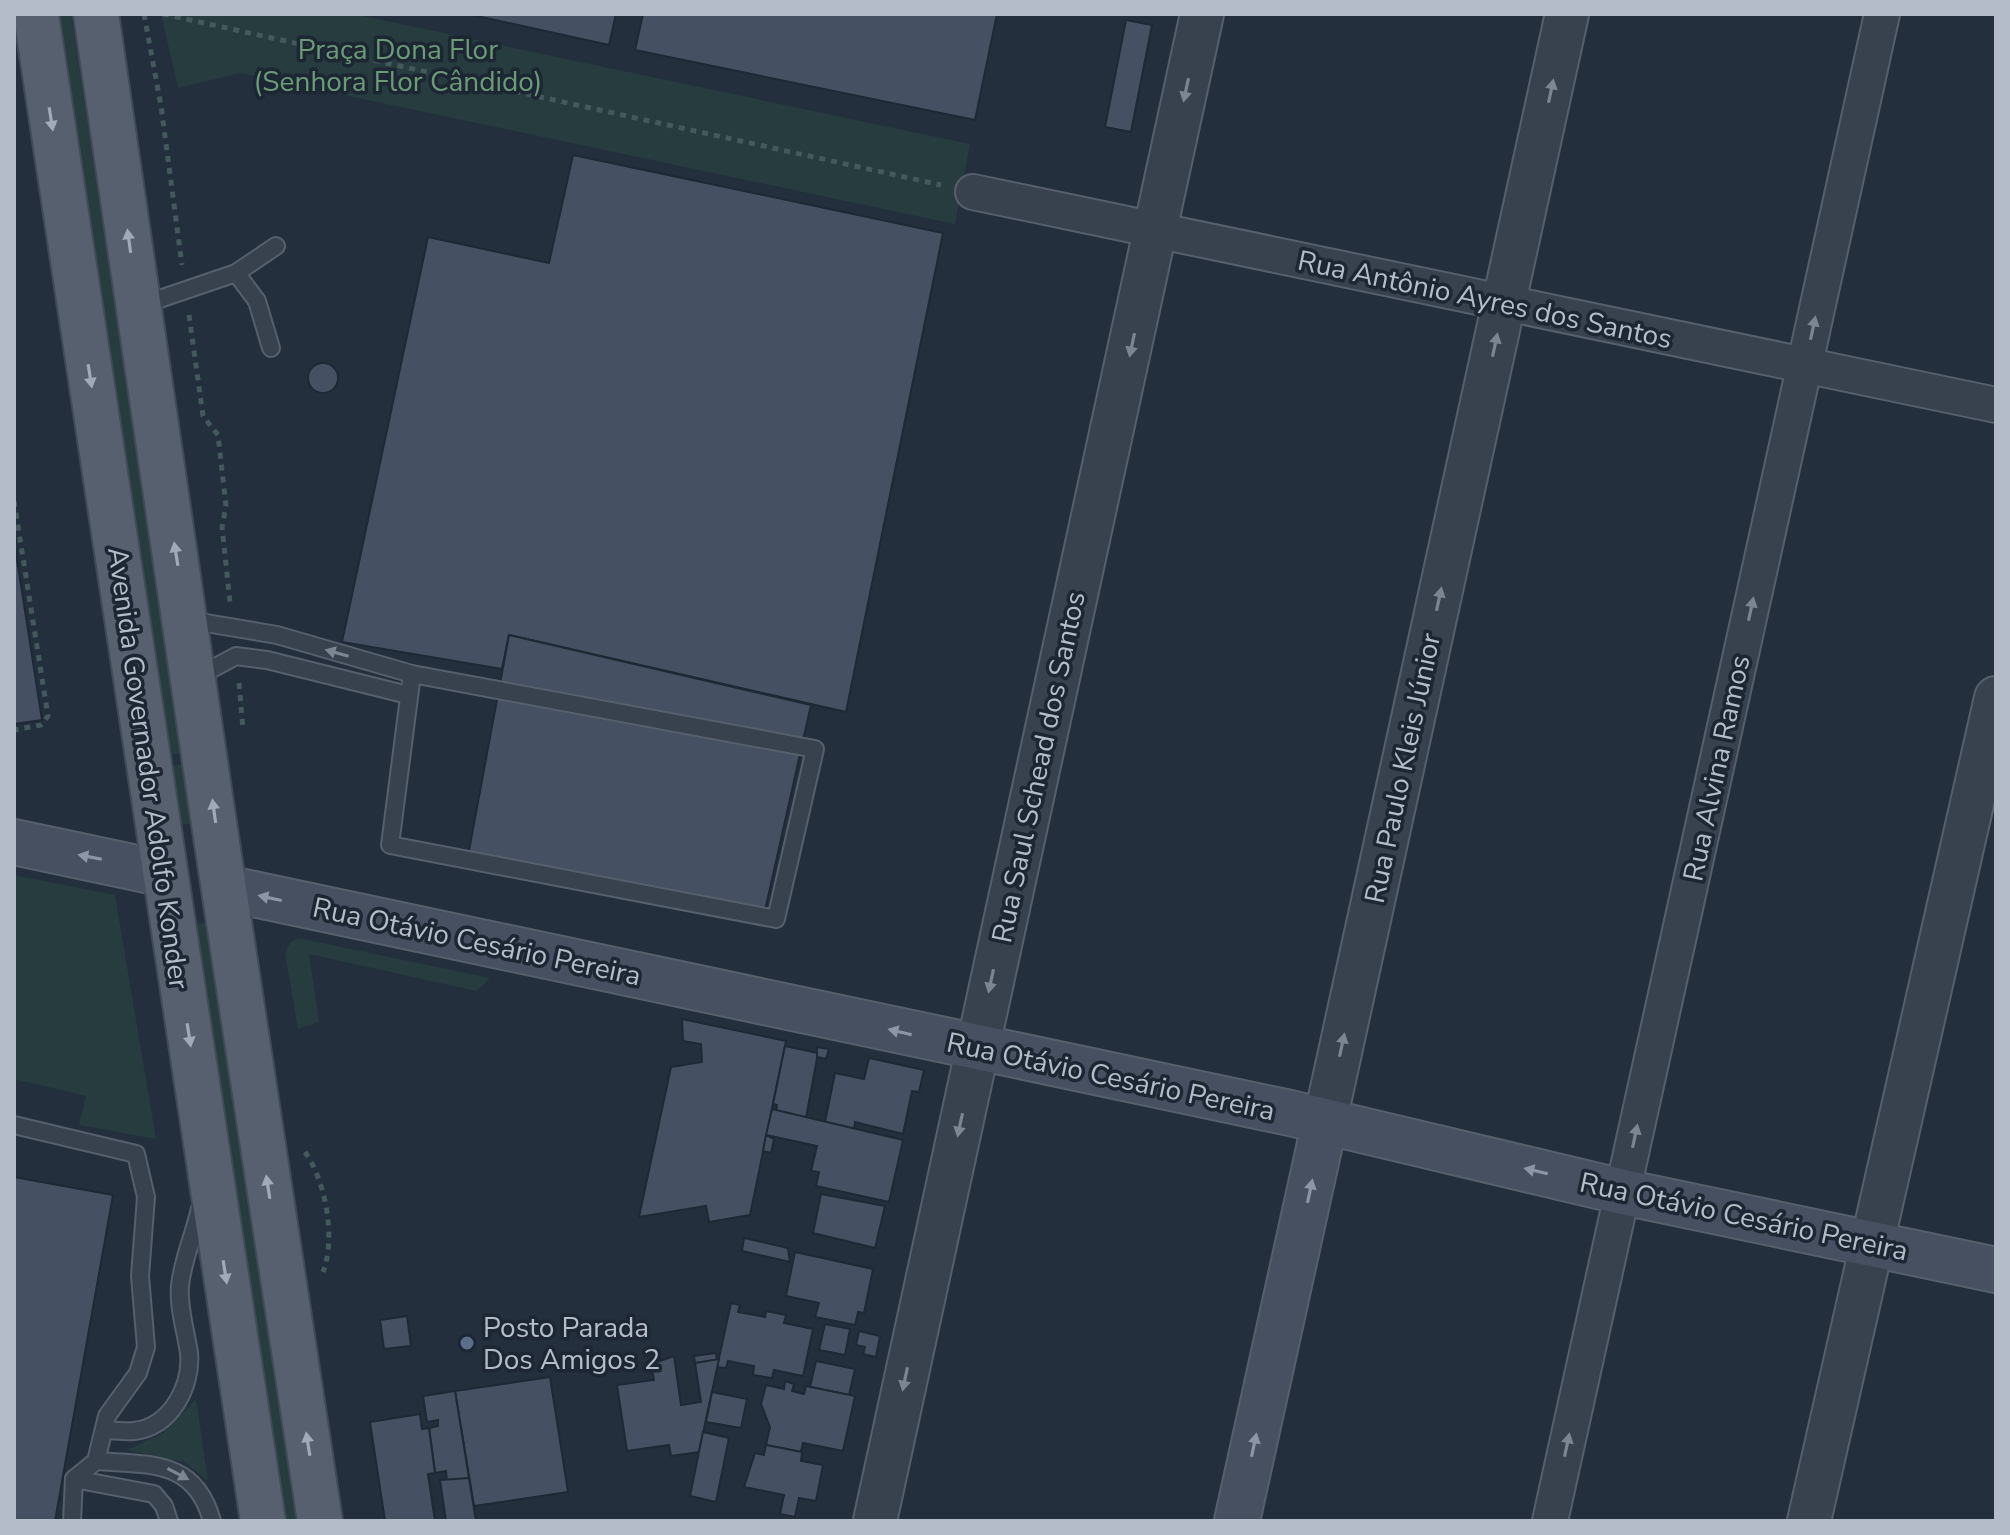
<svg xmlns="http://www.w3.org/2000/svg" width="2010" height="1535" font-family="'Nunito Sans',sans-serif">
<rect width="100%" height="100%" fill="#242f3e"/>
<g fill="#263c3f">
<path d="M 48,14 L 71,14 L 183,753 L 161,756 Z"/>
<path d="M 161,14 L 353,14 L 970,144 L 955,224 L 240,73 L 178,88 Z"/>
<path d="M 184,764 L 194,823 L 172,826 L 162,767 Z"/>
<path d="M 14,875 L 115,895 L 156,1139 L 79,1125 L 86,1096 L 14,1079 Z"/>
<path d="M 209,923 L 299,1521 L 277,1521 L 186,924 Z"/>
<path d="M 298,938 L 490,978 L 476,991 L 309,954 L 319,1022 L 298,1029 L 285,953 L 290,943 Z"/>
<path d="M 196,1399 L 208,1481 L 184,1462 L 127,1450 L 163,1433 Z"/>
</g>
<g fill="#455162" stroke="#1f2835" stroke-width="2">
<path d="M 468,14 L 616,14 L 609,45 Z"/>
<path d="M 643,14 L 997,14 L 975,120 L 635,50 Z"/>
<path d="M 1126,20 L 1152,25 L 1131,132 L 1105,127 Z"/>
<path d="M 573,155 L 943,233 L 846,712 L 509,635 L 502,669 L 342,642 L 428,237 L 549,263 Z"/>
<circle cx="323" cy="378" r="15"/>
<path d="M 14,540 L 42,720 L 14,724 Z"/>
<path d="M 509,635 L 811,705 L 764,915 L 468,856 Z"/>
<path d="M 682,1019 L 786,1041 L 750,1215 L 709,1222 L 706,1206 L 639,1217 L 671,1067 L 702,1062 L 701,1044 L 683,1041 Z"/>
<path d="M 785,1046 L 818,1053 L 806,1118 L 776,1111 L 777,1105 L 773,1104 Z"/>
<path d="M 817,1047 L 829,1049 L 826,1059 L 817,1057 Z"/>
<path d="M 869,1058 L 924,1070 L 919,1092 L 912,1091 L 903,1134 L 855,1122 L 854,1129 L 825,1122 L 835,1073 L 864,1079 Z"/>
<path d="M 772,1109 L 903,1140 L 889,1202 L 816,1186 L 819,1172 L 811,1171 L 817,1146 L 766,1135 Z"/>
<path d="M 766,1135 L 774,1139 L 771,1153 L 763,1151 Z"/>
<path d="M 14,1177 L 113,1195 L 55,1521 L 14,1521 Z"/>
<path d="M 821,1194 L 885,1206 L 875,1248 L 813,1233 Z"/>
<path d="M 744,1238 L 788,1248 L 790,1262 L 742,1251 Z"/>
<path d="M 795,1252 L 873,1269 L 864,1313 L 858,1312 L 855,1325 L 815,1317 L 819,1303 L 786,1296 Z"/>
<path d="M 731,1303 L 740,1305 L 738,1312 L 765,1317 L 766,1311 L 786,1315 L 784,1323 L 813,1329 L 803,1376 L 774,1370 L 772,1378 L 753,1375 L 754,1366 L 728,1361 L 726,1368 L 717,1367 Z"/>
<path d="M 407,1316 L 411,1346 L 384,1349 L 380,1320 Z"/>
<path d="M 825,1324 L 850,1329 L 845,1355 L 819,1350 Z"/>
<path d="M 859,1331 L 880,1336 L 876,1357 L 863,1354 L 865,1347 L 856,1345 Z"/>
<path d="M 716,1353 L 717,1360 L 695,1363 L 694,1356 Z"/>
<path d="M 674,1356 L 681,1405 L 701,1402 L 695,1363 L 719,1359 L 699,1452 L 671,1456 L 669,1445 L 627,1451 L 617,1385 L 654,1380 L 651,1364 Z"/>
<path d="M 816,1361 L 855,1369 L 849,1395 L 810,1387 Z"/>
<path d="M 550,1377 L 568,1492 L 474,1506 L 455,1391 Z"/>
<path d="M 785,1381 L 794,1384 L 792,1391 L 804,1394 L 806,1386 L 855,1396 L 843,1451 L 803,1443 L 801,1452 L 766,1445 L 770,1427 L 761,1404 L 766,1385 L 784,1389 Z"/>
<path d="M 455,1391 L 469,1478 L 447,1482 L 446,1471 L 435,1473 L 429,1428 L 438,1426 L 438,1420 L 427,1422 L 423,1396 Z"/>
<path d="M 712,1392 L 747,1399 L 741,1428 L 706,1422 Z"/>
<path d="M 420,1414 L 422,1429 L 429,1428 L 435,1473 L 428,1474 L 435,1521 L 385,1521 L 370,1422 Z"/>
<path d="M 703,1432 L 729,1438 L 716,1502 L 690,1496 Z"/>
<path d="M 766,1445 L 802,1452 L 801,1461 L 823,1465 L 816,1501 L 799,1498 L 795,1517 L 780,1514 L 784,1495 L 744,1487 L 755,1453 L 764,1455 Z"/>
<path d="M 469,1478 L 476,1521 L 446,1521 L 440,1480 Z"/>
</g>
<g fill="none" stroke-linecap="round" stroke-linejoin="round">
<defs>
<g id="service">
<path d="M 236,273 L 257,301 L 271,348"/>
<path d="M 139,306 L 236,273 L 276,246"/>
<path d="M 188,620 L 277,635 L 412,674"/>
<path d="M 412,674 L 815,749 L 776,919 L 390,845 Z"/>
<path d="M 197,677 L 236,656 L 267,660 L 408,695"/>
<path d="M 14,1125 L 136,1154 L 146,1197 L 140,1276 L 146,1347 L 138,1373 L 107,1416 L 96,1461 L 74,1479 L 72,1521"/>
<path d="M 104,1430 C 113,1430 125,1432 134,1431 C 171,1427 192,1386 189,1353 C 186,1332 178,1307 180,1286 C 182,1261 195,1233 200,1208"/>
<path d="M 96,1461 C 150,1465 195,1459 212,1521"/>
<path d="M 74,1479 L 154,1494 L 164,1506 L 169,1521"/>
</g>
<g id="minor">
<path d="M 973,192 L 1996,405"/>
<path d="M 1550,1521 L 1882,14"/>
</g>
<g id="tertiary">
<path d="M 1325,1121 L 1567,14"/>
<path d="M 875,1521 L 1202,14"/>
<path d="M 1809,1521 L 1996,698"/>
</g>
<g id="secondary">
<path d="M 14,842 L 165,874"/>
<path d="M 225,888 L 1290,1113 L 1623,1192 L 1996,1270"/>
<path d="M 1237,1521 L 1325,1121"/>
</g>
<g id="primary">
<path d="M 36,14 L 263,1521"/>
<path d="M 96,14 C 169,517 241,1019 320,1521"/>
</g>
</defs>
<use href="#service" stroke="#565f6c" stroke-width="20"/>
<use href="#minor" stroke="#565f6c" stroke-width="38"/>
<use href="#tertiary" stroke="#565f6c" stroke-width="46"/>
<use href="#secondary" stroke="#565f6c" stroke-width="48"/>
<use href="#primary" stroke="#414a57" stroke-width="48"/>
<g stroke="#44595c" stroke-width="5" stroke-dasharray="6 6" stroke-linecap="butt">
<path d="M 144,14 L 161,106 L 182,265"/>
<path d="M 163,14 L 941,185"/>
<path d="M 189,315 L 203,416 L 218,435 L 226,506 L 222,527 L 230,602"/>
<path d="M 14,501 L 48,716 L 41,725 L 14,730"/>
<path d="M 239,683 L 243,729"/>
<path d="M 305,1152 C 326,1182 336,1238 323,1272"/>
</g>
<use href="#service" stroke="#38414e" stroke-width="16"/>
<use href="#minor" stroke="#38414e" stroke-width="34"/>
<use href="#tertiary" stroke="#38414e" stroke-width="42"/>
<use href="#secondary" stroke="#465061" stroke-width="44"/>
<use href="#primary" stroke="#56606e" stroke-width="44"/>
</g>
<defs><path id="oneway-solid" d="M-6-.8H1V-3.2L6.5 0L1 3.2V.8H-6Z" transform="scale(2)"/></defs>
<g fill="#7c8592">
<use href="#oneway-solid" transform="translate(1186 90) rotate(102)"/>
<use href="#oneway-solid" transform="translate(1551 91) rotate(-78)"/>
<use href="#oneway-solid" transform="translate(1813 328) rotate(-78)"/>
<use href="#oneway-solid" transform="translate(1132 345) rotate(102)"/>
<use href="#oneway-solid" transform="translate(1495 345) rotate(-78)"/>
<use href="#oneway-solid" transform="translate(1439 599) rotate(-78)"/>
<use href="#oneway-solid" transform="translate(1751 609) rotate(-78)"/>
<use href="#oneway-solid" transform="translate(337 653) rotate(-164)"/>
<use href="#oneway-solid" transform="translate(991 981) rotate(102)"/>
<use href="#oneway-solid" transform="translate(1342 1045) rotate(-78)"/>
<use href="#oneway-solid" transform="translate(960 1125) rotate(102)"/>
<use href="#oneway-solid" transform="translate(1635 1136) rotate(-78)"/>
<use href="#oneway-solid" transform="translate(905 1379) rotate(102)"/>
<use href="#oneway-solid" transform="translate(1567 1445) rotate(-78)"/>
<use href="#oneway-solid" transform="translate(178 1474) rotate(28)"/>
</g>
<g fill="#a1aab7">
<use href="#oneway-solid" transform="translate(51 119) rotate(81)"/>
<use href="#oneway-solid" transform="translate(129 241) rotate(-98)"/>
<use href="#oneway-solid" transform="translate(90 376) rotate(81)"/>
<use href="#oneway-solid" transform="translate(176 554) rotate(-99)"/>
<use href="#oneway-solid" transform="translate(214 811) rotate(-98)"/>
<use href="#oneway-solid" transform="translate(189 1035) rotate(81)"/>
<use href="#oneway-solid" transform="translate(268 1187) rotate(-99)"/>
<use href="#oneway-solid" transform="translate(225 1272) rotate(81)"/>
<use href="#oneway-solid" transform="translate(308 1444) rotate(-99)"/>
</g>
<g fill="#8e96a5">
<use href="#oneway-solid" transform="translate(90 857) rotate(-169)"/>
<use href="#oneway-solid" transform="translate(270 898) rotate(-168)"/>
<use href="#oneway-solid" transform="translate(900 1032) rotate(-167)"/>
<use href="#oneway-solid" transform="translate(1536 1171) rotate(-167)"/>
<use href="#oneway-solid" transform="translate(1310 1191) rotate(-78)"/>
<use href="#oneway-solid" transform="translate(1254 1445) rotate(-78)"/>
</g>
<circle fill="#5c6f8a" stroke="#1d2633" stroke-width="3" cx="467" cy="1343" r="8"/>
<g text-anchor="middle" stroke-width="7" stroke-linejoin="round" paint-order="stroke">
<g font-size="28" fill="#6b9a76" stroke="#1d2633">
<text x="398" y="59">Praça Dona Flor<tspan x="398" dy="32">(Senhora Flor Cândido)</tspan></text>
</g>
<g font-size="28" fill="#b4bcc9" stroke="#1d2633">
<text transform="translate(1485 299) rotate(12)" y="10">Rua Antônio Ayres dos Santos</text>
<text transform="translate(1038 767) rotate(-78)" y="10">Rua Saul Schead dos Santos</text>
<text transform="translate(149 768) rotate(82)" y="10">Avenida Governador Adolfo Konder</text>
<text transform="translate(1402 768) rotate(-78)" y="10">Rua Paulo Kleis Júnior</text>
<text transform="translate(1716 768) rotate(-78)" y="10">Rua Alvina Ramos</text>
<text transform="translate(477 941) rotate(12)" y="10">Rua Otávio Cesário Pereira</text>
<text transform="translate(1111 1076) rotate(12)" y="10">Rua Otávio Cesário Pereira</text>
<text transform="translate(1744 1216) rotate(12)" y="10">Rua Otávio Cesário Pereira</text>
</g>
<g font-size="28" fill="#b4bcc9" stroke="#1d2633" text-anchor="start">
<text x="483" y="1337">Posto Parada<tspan x="483" dy="32">Dos Amigos 2</tspan></text>
</g>
</g>
<rect width="2010" height="1535" fill="none" stroke="#b4bcc9" stroke-width="32"/>
</svg>
